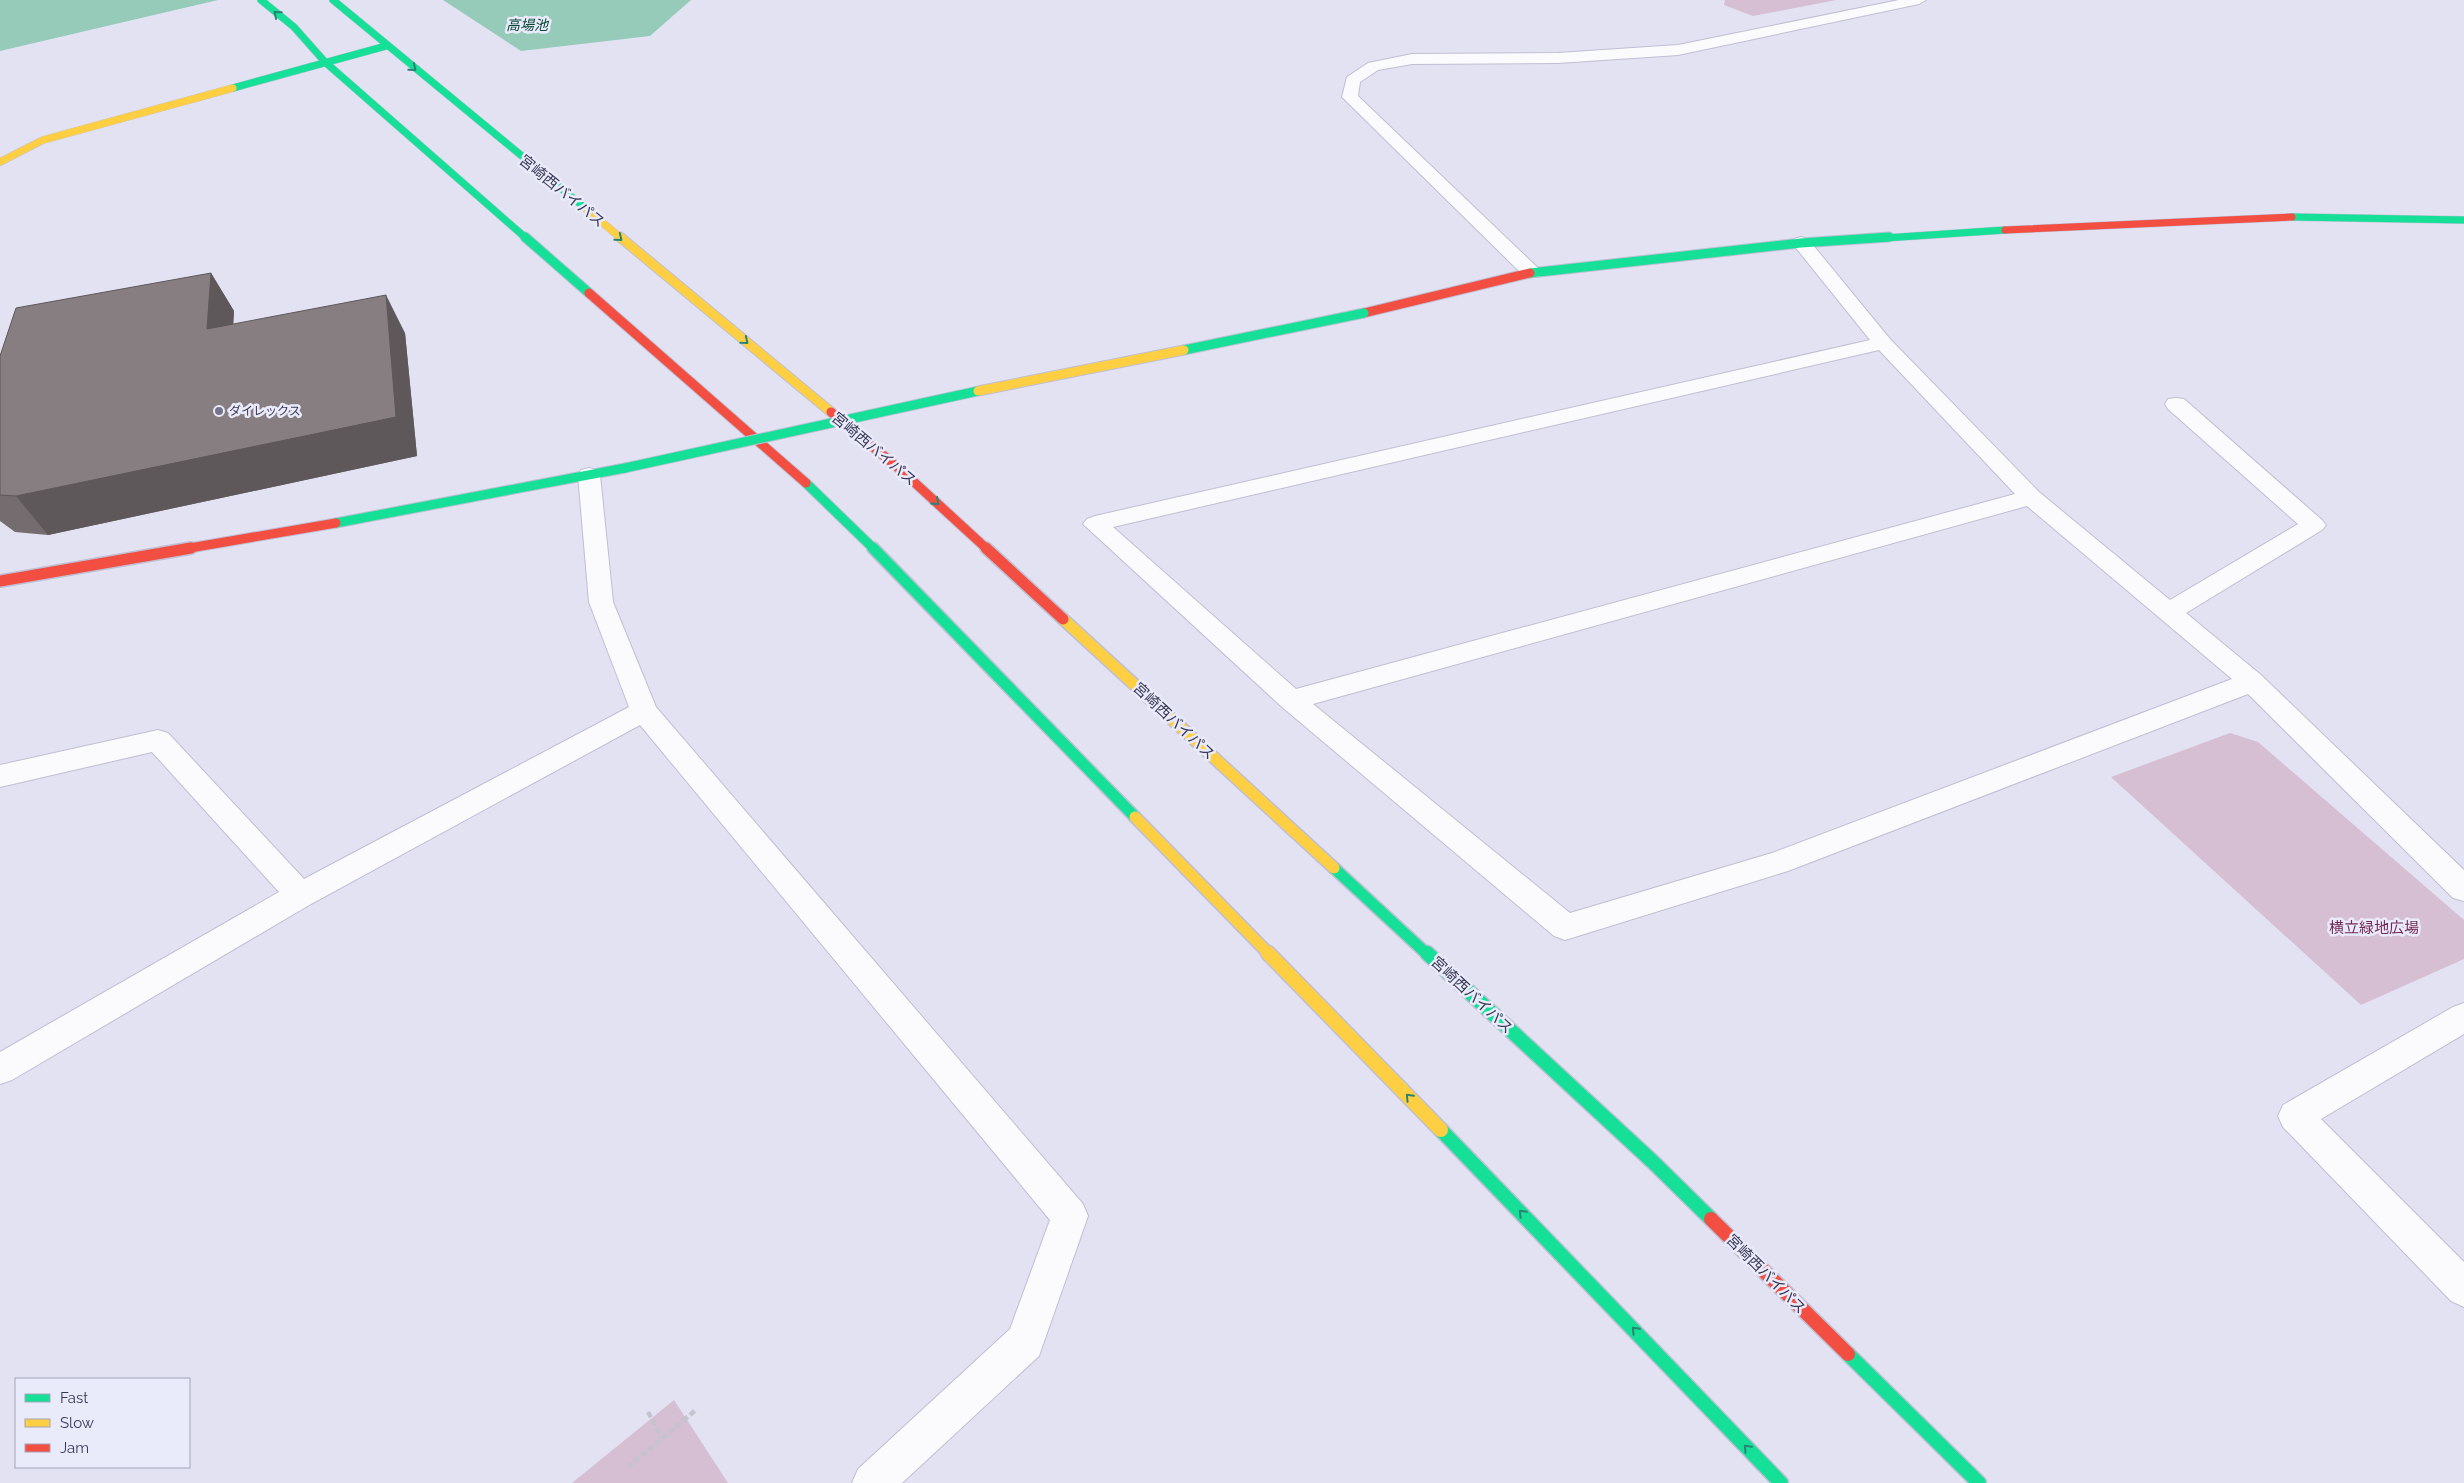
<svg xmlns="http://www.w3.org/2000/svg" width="2464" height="1483" font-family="Raleway,'Noto Sans JP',sans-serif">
<rect width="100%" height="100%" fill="#e2e2f3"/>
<g fill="#d6bed3">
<path d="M 1725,0 L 1836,0 L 1753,16 L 1724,5 Z"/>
<path d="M 2230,733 L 2258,742 L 2464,920 L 2464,959 L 2361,1005 L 2111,777 Z"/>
<path d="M 674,1400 L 728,1483 L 572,1483 Z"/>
</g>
<g fill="#96cab9">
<path d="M 0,0 L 218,0 L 0,51 Z"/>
<path d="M 443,0 L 691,0 L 650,36 L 521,51 Z"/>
</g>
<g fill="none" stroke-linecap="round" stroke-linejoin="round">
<defs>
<path id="lane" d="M 1899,0 L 1926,0 L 1919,4 L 1678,55 L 1558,63 L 1412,64 L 1378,70 L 1360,82 L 1358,96 L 1539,269 L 1542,273 L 1539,277 L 1525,277 L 1342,97 L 1347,77 L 1368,63 L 1412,54 L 1558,53 L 1678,45 Z"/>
<g id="street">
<path d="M 1801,237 L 1808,239 L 1890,339 L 2039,492 L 2170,600 L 2298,524 L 2168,409 L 2165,404 L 2168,399 L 2176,398 L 2184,399 L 2322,520 L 2326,525 L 2322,530 L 2186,613 L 2261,675 L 2464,870 L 2464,901 L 2453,898 L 2248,694 L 1788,871 L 1565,940 L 1554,936 L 1282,707 L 1083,524 L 1087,519 L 1095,516 L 1870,340 L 1792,243 L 1794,239 ZM 1879,350 L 2015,494 L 1296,689 L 1113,527 ZM 2027,506 L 2232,679 L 1772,853 L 1570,913 L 1313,704 Z"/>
<path d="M 589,468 L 597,470 L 600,475 L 613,602 L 656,707 L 1083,1204 L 1088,1216 L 1039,1356 L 902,1483 L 852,1483 L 858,1469 L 1010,1329 L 1050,1220 L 640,725 L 311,904 L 12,1080 L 0,1084 L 0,1052 L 279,892 L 152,752 L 0,787 L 0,765 L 158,730 L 168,733 L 304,879 L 629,707 L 589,602 L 578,475 L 581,470 Z"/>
<path d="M 2464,1003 L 2464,1034 L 2321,1119 L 2464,1262 L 2464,1307 L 2451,1301 L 2283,1127 L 2278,1116 L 2283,1105 L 2453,1007 Z"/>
</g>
<g id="fast-far3">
<path d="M 261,0 L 294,27 L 325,62 L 527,239"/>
<path d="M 333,0 L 585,208"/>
<path d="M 233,88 L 386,46"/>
<path d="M 2292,217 L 2464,220"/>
<path d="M 1870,239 L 2005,230"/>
</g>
<g id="fast-far2">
<path d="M 525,237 L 589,293"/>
<path d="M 1530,273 L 1801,243 L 1889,237"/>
<path d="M 806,483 L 874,549"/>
<path d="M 336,523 L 625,468"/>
</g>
<g id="fast-far1">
<path d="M 873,548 L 1135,817"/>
<path d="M 1334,868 L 1428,955"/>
</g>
<g id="fast">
<path d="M 1427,953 L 1653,1162 L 1711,1219"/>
<path d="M 1441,1130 L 1781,1483"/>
<path d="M 1848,1354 L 1979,1483"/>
</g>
<g id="slow-far3">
<path d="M 0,162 L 43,140 L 233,88"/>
<path d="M 585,208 L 622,239"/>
</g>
<path id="slow-far2" d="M 620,237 L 831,412"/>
<g id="slow-far1">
<path d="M 1063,619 L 1334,868"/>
<path d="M 1135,817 L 1270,955"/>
</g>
<path id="slow" d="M 1268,953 L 1441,1130"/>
<path id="jam-far3" d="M 2005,230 L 2292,217"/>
<g id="jam-far2">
<path d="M 589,293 L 806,483"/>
<path d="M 1364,313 L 1530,273"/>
<path d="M 831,412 L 902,471 L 987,549"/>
<path d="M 184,549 L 336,523"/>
</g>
<g id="jam-far1">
<path d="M 986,548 L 1063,619"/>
<path d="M 0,581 L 191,548"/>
</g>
<path id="jam" d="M 1711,1219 L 1848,1354"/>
</defs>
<use href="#lane" stroke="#bfbfd4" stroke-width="2"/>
<use href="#street" stroke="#bfbfd4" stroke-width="2"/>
<use href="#fast-far3" stroke="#bfbfd4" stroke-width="8"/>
<use href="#fast-far2" stroke="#bfbfd4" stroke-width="11"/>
<use href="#fast-far1" stroke="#bfbfd4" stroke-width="14"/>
<use href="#fast" stroke="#bfbfd4" stroke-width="17"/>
<use href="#slow-far3" stroke="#bfbfd4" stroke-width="8"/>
<use href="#slow-far2" stroke="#bfbfd4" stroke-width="11"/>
<use href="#slow-far1" stroke="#bfbfd4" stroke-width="14"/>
<use href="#slow" stroke="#bfbfd4" stroke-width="17"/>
<use href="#jam-far3" stroke="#bfbfd4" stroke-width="8"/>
<use href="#jam-far2" stroke="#bfbfd4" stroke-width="11"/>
<use href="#jam-far1" stroke="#bfbfd4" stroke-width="14"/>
<use href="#jam" stroke="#bfbfd4" stroke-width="17"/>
<g stroke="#c4c4cd" stroke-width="4.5" stroke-dasharray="6 3" stroke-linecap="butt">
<path d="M 648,1412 L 662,1438"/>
<path d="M 628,1467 L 697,1409"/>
</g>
<use href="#lane" fill="#fbfbfd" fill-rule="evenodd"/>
<use href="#street" fill="#fbfbfd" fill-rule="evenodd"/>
<use href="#fast-far3" stroke="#16e098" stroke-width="7"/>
<use href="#fast-far2" stroke="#16e098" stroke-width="9"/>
<use href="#fast-far1" stroke="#16e098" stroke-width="11"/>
<use href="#fast" stroke="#16e098" stroke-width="14"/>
<use href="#slow-far3" stroke="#ffcf43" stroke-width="7"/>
<use href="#slow-far2" stroke="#ffcf43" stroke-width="9"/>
<use href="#slow-far1" stroke="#ffcf43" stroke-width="11"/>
<use href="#slow" stroke="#ffcf43" stroke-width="14"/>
<use href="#jam-far3" stroke="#f24e42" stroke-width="7"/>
<use href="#jam-far2" stroke="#f24e42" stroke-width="9"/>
<use href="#jam-far1" stroke="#f24e42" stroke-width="11"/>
<use href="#jam" stroke="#f24e42" stroke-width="14"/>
<defs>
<g id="fast-bridge">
<path d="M 1184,350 L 1364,313"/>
<path d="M 625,468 L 978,391"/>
</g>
<path id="slow-bridge" d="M 978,391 L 1184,350"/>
</defs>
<use href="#fast-bridge" stroke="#bfbfd4" stroke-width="11" stroke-linecap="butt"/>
<use href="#slow-bridge" stroke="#bfbfd4" stroke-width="11" stroke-linecap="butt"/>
<use href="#fast-bridge" stroke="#16e098" stroke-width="9"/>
<use href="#slow-bridge" stroke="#ffcf43" stroke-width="9"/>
</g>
<path fill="#746c6f" d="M 211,273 L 234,311 L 233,324 L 405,333 L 417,456 L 48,535 L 15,532 L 0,521 L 0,356 Z"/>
<g fill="#5e585a">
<path d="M 211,273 L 234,311 L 231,367 L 207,329 Z"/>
<path d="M 386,295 L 405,333 L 417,456 L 48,535 L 16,496 Z"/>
</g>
<path fill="#877e81" stroke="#5e585a" d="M 211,273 L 207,329 L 386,295 L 396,417 L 16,496 L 0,495 L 0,356 L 16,308 Z"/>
<defs><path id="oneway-chevron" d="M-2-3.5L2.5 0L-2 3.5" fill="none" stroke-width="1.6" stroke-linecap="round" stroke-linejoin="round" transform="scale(1.25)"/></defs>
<g stroke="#2a8474">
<use href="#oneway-chevron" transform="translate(277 14) rotate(-140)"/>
<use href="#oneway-chevron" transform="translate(413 68) rotate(39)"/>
<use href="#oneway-chevron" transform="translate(619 238) rotate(39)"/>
<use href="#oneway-chevron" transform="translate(745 341) rotate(39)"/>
<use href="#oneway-chevron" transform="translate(936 502) rotate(43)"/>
<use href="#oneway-chevron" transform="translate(1409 1097) rotate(-134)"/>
<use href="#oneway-chevron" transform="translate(1522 1213) rotate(-134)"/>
<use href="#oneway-chevron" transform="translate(1635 1330) rotate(-134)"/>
<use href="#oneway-chevron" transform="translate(1747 1448) rotate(-134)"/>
</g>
<circle fill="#75748d" stroke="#eaebfa" stroke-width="2" cx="219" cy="411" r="5"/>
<g text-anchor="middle" stroke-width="5" stroke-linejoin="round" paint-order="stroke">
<g font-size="12" fill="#3a3956" stroke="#eaebfa" text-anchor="start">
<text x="229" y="415">ダイレックス</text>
</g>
<g font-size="14" font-style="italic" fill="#084834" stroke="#eaebfa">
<text x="527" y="30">高場池</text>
</g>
<g font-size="15" fill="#3a3956" stroke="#eaebfa">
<text transform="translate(562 191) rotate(39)" y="5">宮崎西バイパス</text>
<text transform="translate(874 449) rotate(40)" y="5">宮崎西バイパス</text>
<text transform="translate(1174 721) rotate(43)" y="5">宮崎西バイパス</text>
<text transform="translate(1472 995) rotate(43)" y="5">宮崎西バイパス</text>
<text transform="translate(1766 1274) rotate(45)" y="5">宮崎西バイパス</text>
</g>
<g font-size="15" fill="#722856" stroke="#eaebfa">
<text x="2374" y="933">横立緑地広場</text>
</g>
</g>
<rect x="15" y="1378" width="175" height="90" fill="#eaebfa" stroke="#a4a4b8"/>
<rect x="25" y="1394" width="25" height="8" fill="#16e098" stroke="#a4a4b8"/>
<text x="60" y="1403" font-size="15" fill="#3a3956">Fast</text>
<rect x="25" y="1419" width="25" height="8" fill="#ffcf43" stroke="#a4a4b8"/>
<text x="60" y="1428" font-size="15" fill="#3a3956">Slow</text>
<rect x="25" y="1444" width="25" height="8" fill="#f24e42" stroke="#a4a4b8"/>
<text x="60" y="1453" font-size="15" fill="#3a3956">Jam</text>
</svg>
